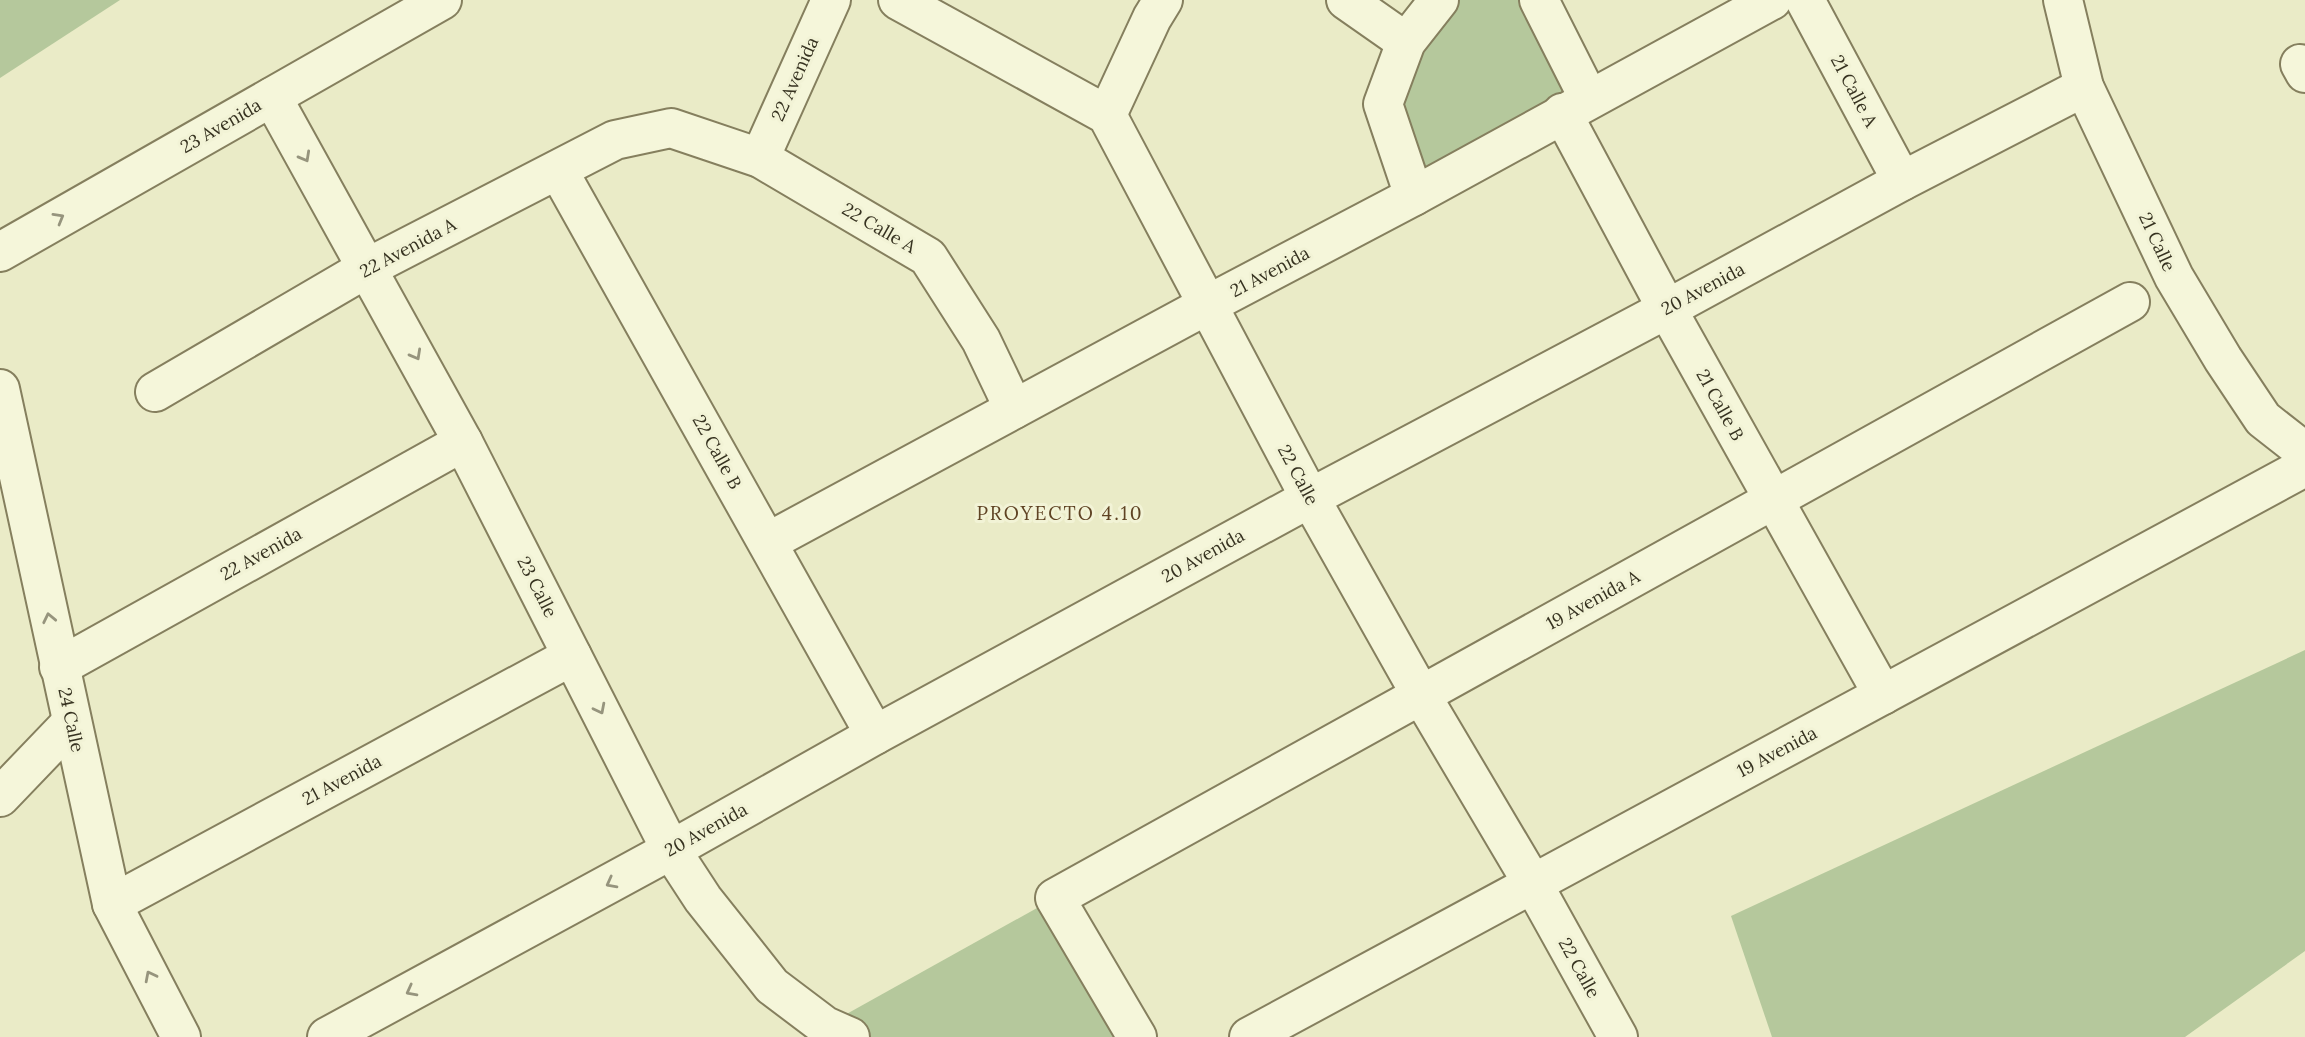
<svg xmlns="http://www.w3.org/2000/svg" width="2305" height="1037" font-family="Lora,serif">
<rect width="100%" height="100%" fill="#eaebc7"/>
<g fill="#b5c89c">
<path d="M 0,0 L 120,0 L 0,78 Z"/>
<path d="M 1439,0 L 1539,0 L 1589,99 L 1414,196 L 1383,104 Z"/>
<path d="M 2305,650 L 2305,951 L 2185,1037 L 1772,1037 L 1731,916 Z"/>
<path d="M 1055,898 L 1137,1037 L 850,1037 L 825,1026 Z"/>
</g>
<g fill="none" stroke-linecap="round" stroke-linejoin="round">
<defs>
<g id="minor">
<path d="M 898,0 L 1107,115 L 1310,498 L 1421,695 L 1533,884 L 1618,1037"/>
<path d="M 1346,0 L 1406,42"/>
<path d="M 1539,0 L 1589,99"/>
<path d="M 1805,0 L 1902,181"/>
<path d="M 2300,64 L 2305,73"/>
<path d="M 272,97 L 463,442 L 671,850 L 703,899 L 772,986 L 825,1026 L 850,1037"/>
<path d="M 1562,113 L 1667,309 L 1883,695"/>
<path d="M 1107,115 L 1152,18 L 1163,0"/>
<path d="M 760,158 L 831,0"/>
<path d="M 558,170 L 875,735"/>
<path d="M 1414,196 L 1383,104 L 1406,42 L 1439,0"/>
<path d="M 0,252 L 442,0"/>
<path d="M 0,389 L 112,904 L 181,1037"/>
<path d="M 155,392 L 367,268 L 615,140 L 671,128 L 760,158 L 928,257 L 981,340 L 1014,409"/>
<path d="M 768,542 L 1207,305 L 1414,196 L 1772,0"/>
<path d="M 59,667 L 463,442"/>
<path d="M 0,797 L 71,723"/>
<path d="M 112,904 L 572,656"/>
<path d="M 327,1037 L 671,850 L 875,735 L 1310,498 L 1667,309 L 1902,181 L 2084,87"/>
<path d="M 1137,1037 L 1055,898 L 2130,302"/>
<path d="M 1249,1037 L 2305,467"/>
</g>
<path id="tertiary" d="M 2063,0 L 2084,87 L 2174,277 L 2223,359 L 2263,419 L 2305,452"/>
</defs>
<use href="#minor" stroke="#857f5e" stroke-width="42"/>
<use href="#tertiary" stroke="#857f5e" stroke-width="42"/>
<use href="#minor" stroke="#f5f6da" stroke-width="38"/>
<use href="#tertiary" stroke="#f5f6da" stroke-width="38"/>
</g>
<defs><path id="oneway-chevron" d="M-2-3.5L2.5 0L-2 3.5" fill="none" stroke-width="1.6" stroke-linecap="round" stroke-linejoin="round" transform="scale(1.75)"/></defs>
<g stroke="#96947d">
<use href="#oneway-chevron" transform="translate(305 157) rotate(61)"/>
<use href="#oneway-chevron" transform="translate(59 218) rotate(-30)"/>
<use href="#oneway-chevron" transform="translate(416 355) rotate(61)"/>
<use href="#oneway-chevron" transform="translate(49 618) rotate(-102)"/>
<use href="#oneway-chevron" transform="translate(600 709) rotate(63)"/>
<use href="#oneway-chevron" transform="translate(611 883) rotate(152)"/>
<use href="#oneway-chevron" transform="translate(150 976) rotate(-117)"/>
<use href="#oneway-chevron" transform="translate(411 991) rotate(152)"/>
</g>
<g text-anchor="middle" stroke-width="6" stroke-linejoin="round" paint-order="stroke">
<g font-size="18" fill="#363220" stroke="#f2f3d6">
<text transform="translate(795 79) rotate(-66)" y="6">22 Avenida</text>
<text transform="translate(1854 91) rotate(62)" y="6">21 Calle A</text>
<text transform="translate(221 126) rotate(-30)" y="6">23 Avenida</text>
<text transform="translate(879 228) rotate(30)" y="6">22 Calle A</text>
<text transform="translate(2157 242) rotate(65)" y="6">21 Calle</text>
<text transform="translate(408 248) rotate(-28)" y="6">22 Avenida A</text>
<text transform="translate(1270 272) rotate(-28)" y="6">21 Avenida</text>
<text transform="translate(1703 289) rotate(-28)" y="6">20 Avenida</text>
<text transform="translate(1720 405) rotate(61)" y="6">21 Calle B</text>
<text transform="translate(717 452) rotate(61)" y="6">22 Calle B</text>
<text transform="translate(1298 475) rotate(62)" y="6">22 Calle</text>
<text transform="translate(261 554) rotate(-29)" y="6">22 Avenida</text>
<text transform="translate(1203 556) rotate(-29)" y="6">20 Avenida</text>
<text transform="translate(537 587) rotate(63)" y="6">23 Calle</text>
<text transform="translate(1593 600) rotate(-29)" y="6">19 Avenida A</text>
<text transform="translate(71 720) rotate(78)" y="6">24 Calle</text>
<text transform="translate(1777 752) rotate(-28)" y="6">19 Avenida</text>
<text transform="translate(342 780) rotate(-28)" y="6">21 Avenida</text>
<text transform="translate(706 830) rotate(-29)" y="6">20 Avenida</text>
<text transform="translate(1579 968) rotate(61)" y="6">22 Calle</text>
</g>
<g font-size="19" letter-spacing="2" fill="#5f4323" stroke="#f2f3d6">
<text x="1060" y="520">PROYECTO 4.10</text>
</g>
</g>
</svg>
